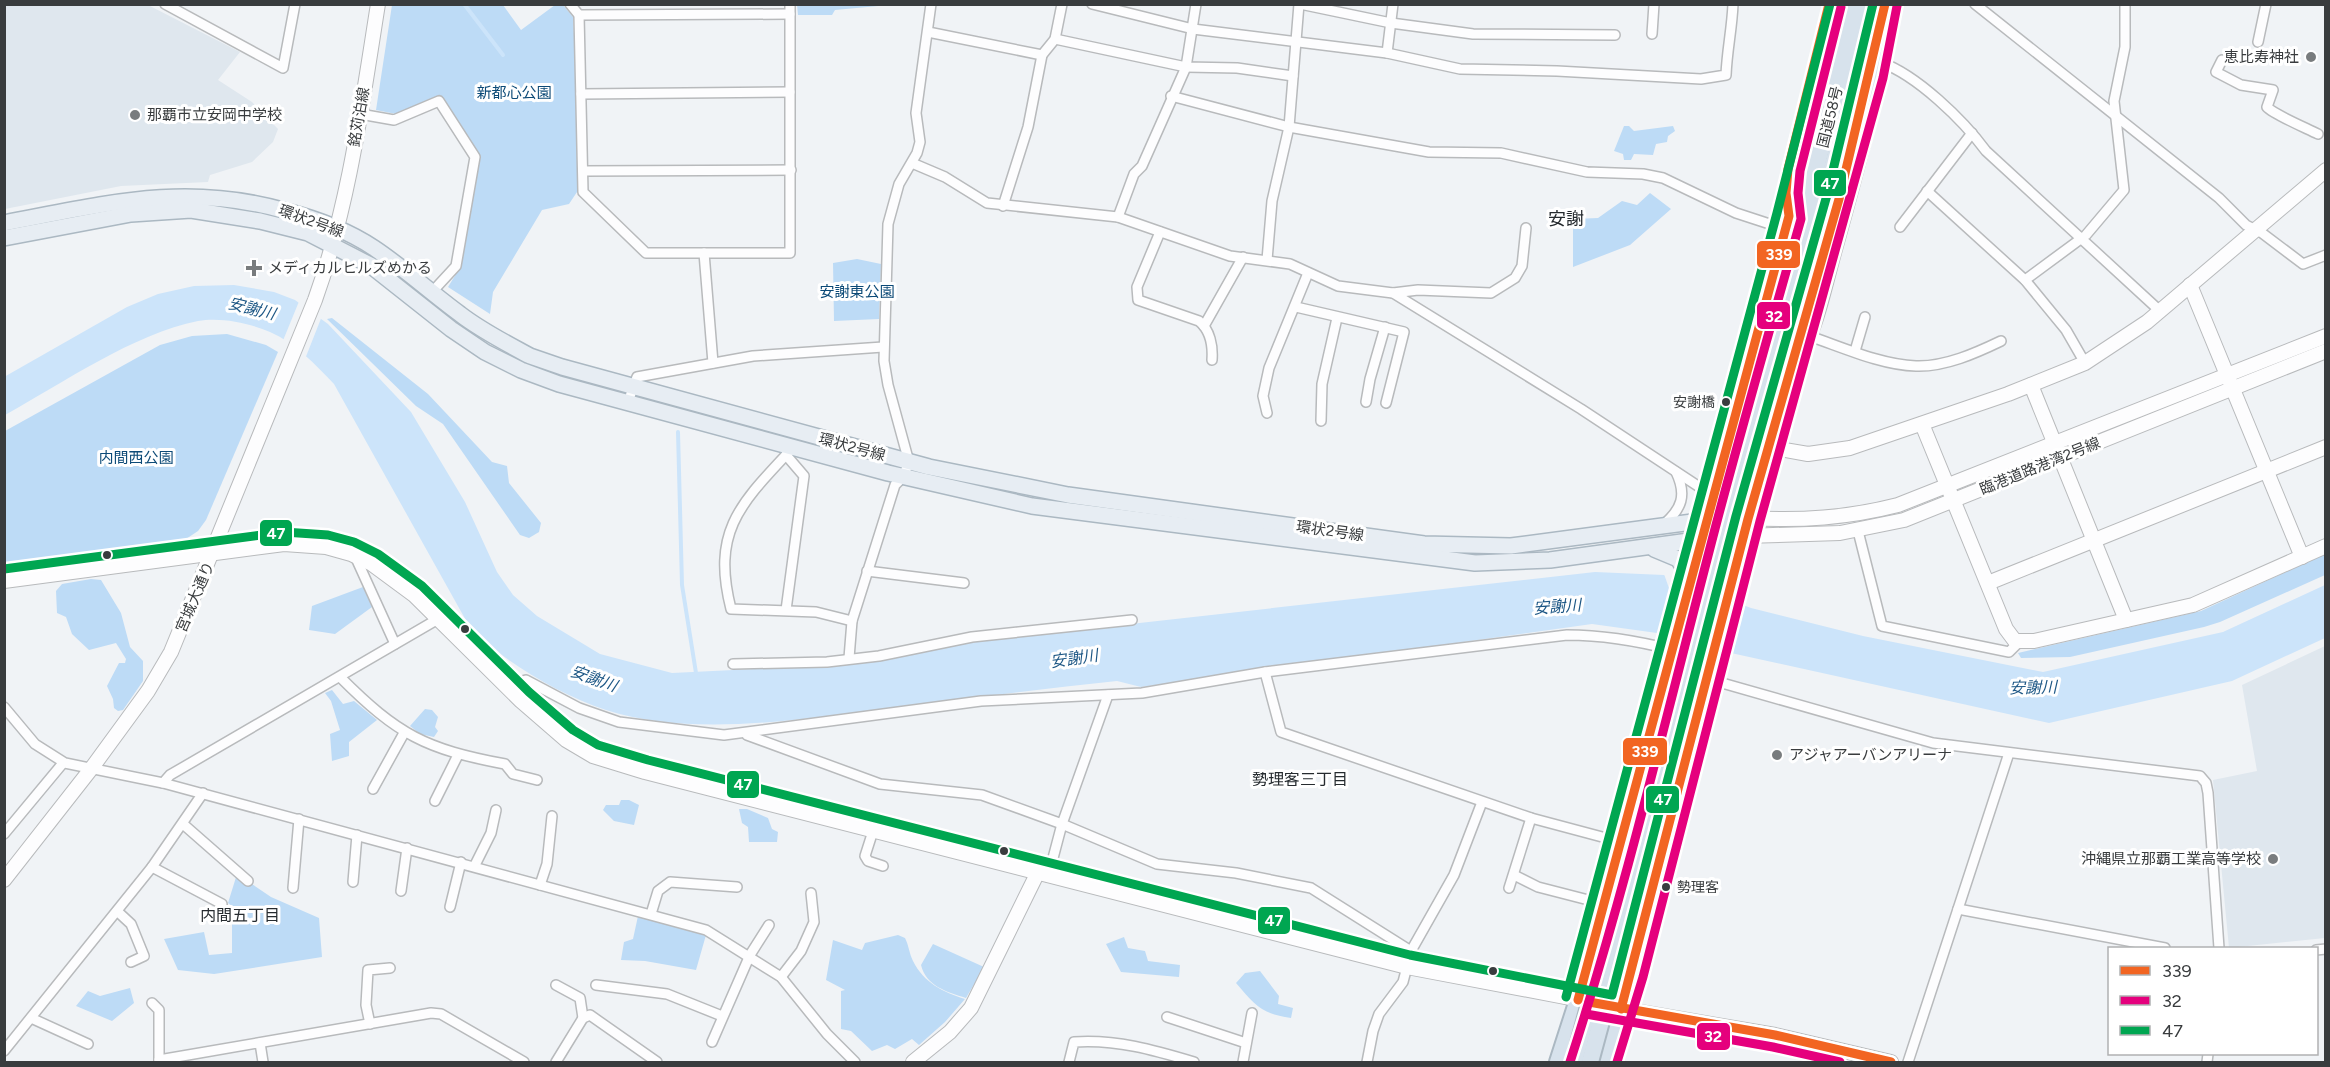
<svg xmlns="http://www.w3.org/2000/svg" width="2330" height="1067" font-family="Figtree,'Noto Sans JP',sans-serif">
<rect width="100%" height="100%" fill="#f0f3f6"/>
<g fill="#dfe7ee">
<path d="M 5,4 L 148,5 L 240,52 L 218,80 L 252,102 L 278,129 L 273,142 L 252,162 L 210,175 L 208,182 L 121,186 L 5,209 Z"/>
<path d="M 2325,646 L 2325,938 L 2229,948 L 2213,780 L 2257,771 L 2242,685 Z"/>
</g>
<g fill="#bddbf6">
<path d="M 392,5 L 503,5 L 521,30 L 555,5 L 563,5 L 573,17 L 583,183 L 569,204 L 542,210 L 493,292 L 490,314 L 448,287 L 461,266 L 480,156 L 440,95 L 396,114 L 376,110 Z"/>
<path d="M 797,5 L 797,4 L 889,5 L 835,10 L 832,15 L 798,15 Z"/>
<path d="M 1624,126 L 1629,126 L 1634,131 L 1673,126 L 1675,131 L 1668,136 L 1667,142 L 1656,144 L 1653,155 L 1634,154 L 1631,160 L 1624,160 L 1623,154 L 1614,151 Z"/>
<path d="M 1650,193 L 1671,209 L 1630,245 L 1573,267 L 1573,219 L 1598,218 L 1622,201 L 1637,205 Z"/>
<path d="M 857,259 L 881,264 L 879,319 L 834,321 L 833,263 Z"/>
<path d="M 332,318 L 428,394 L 492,462 L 507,466 L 509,483 L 541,523 L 539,532 L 529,538 L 520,535 L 443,424 L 416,406 L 327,319 Z"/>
<path d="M 227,334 L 266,345 L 278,352 L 206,520 L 198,531 L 186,539 L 5,567 L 5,431 L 160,345 L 192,336 Z"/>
<path d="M 2325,554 L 2325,575 L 2220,622 L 2204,627 L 2070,657 L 2021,658 L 2018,653 L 2201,611 Z"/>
<path d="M 91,579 L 101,580 L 121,613 L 130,647 L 143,661 L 143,681 L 123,710 L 118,711 L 114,708 L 113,699 L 107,686 L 119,663 L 125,663 L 126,659 L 116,643 L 89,650 L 72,634 L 66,617 L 57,613 L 56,591 L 62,584 Z"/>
<path d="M 363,587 L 372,607 L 335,634 L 309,630 L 312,606 Z"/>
<path d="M 332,690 L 343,704 L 354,701 L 377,720 L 349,742 L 349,756 L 332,761 L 330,734 L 340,730 L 331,701 L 325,693 Z"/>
<path d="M 425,709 L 432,710 L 438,717 L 435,727 L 438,731 L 434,737 L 420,734 L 410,726 Z"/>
<path d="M 621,800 L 629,800 L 639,805 L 634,825 L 614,821 L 603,810 L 606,805 L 619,805 Z"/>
<path d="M 739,809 L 747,809 L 768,818 L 772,829 L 778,832 L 777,842 L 749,842 L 748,827 L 742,823 Z"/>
<path d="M 237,874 L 271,897 L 319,918 L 322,957 L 214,974 L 178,970 L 164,939 L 204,932 L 209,955 L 232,953 L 232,906 L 228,903 Z"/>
<path d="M 638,916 L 706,935 L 696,970 L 645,961 L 621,960 L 624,942 L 633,939 Z"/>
<path d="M 898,935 L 905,938 C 909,946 909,953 913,961 C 924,983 943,992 965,999 L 945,1022 L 919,1045 L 912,1039 L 895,1049 L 887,1045 L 872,1051 L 851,1031 L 841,1029 L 841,991 L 845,990 L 854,970 L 845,990 L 826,980 L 833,940 L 862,950 L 865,943 Z"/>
<path d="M 1124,937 L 1128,948 L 1145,951 L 1148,961 L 1180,965 L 1179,977 L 1121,972 L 1106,944 Z"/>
<path d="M 933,944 L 984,967 L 966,998 C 947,992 926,986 921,965 Z"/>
<path d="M 1260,971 L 1279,996 L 1278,1004 L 1293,1008 L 1291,1018 C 1261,1014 1255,1005 1236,983 L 1245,973 Z"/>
<path d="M 130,988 L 134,1003 L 112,1021 L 76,1006 L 88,991 L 100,996 Z"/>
</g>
<path fill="#cce4fa" d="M 234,285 L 274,292 L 295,300 L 328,324 L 411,412 L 465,502 L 497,572 L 513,595 L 537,616 L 600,654 L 672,673 L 839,665 L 987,640 L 1595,572 L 1664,575 L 1751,608 L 1863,636 L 2043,672 L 2223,632 L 2325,585 L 2325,638 L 2232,681 L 2049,723 L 1731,653 L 1657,633 L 1592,624 L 1141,687 L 1117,681 C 1038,689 960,700 882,709 C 796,720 690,737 606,710 C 558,694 512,665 473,633 L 334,384 C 316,365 295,343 270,332 C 249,323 221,317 198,321 C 135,333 61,384 5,415 L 4,377 L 127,307 L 158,294 L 194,286 Z"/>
<g fill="#f0f3f6">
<path d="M 300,299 L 322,316 L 305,359 L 282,343 Z"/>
<path d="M 1664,574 L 1746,603 L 1731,656 L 1658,637 L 1670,591 Z"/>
</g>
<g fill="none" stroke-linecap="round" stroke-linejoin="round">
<g stroke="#cce4fa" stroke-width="4">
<path d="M 464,4 L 503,55"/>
<path d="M 678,432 L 682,585 L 696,673"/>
</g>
<defs>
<g id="street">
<path d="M 165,4 L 283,68 L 295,4"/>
<path d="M 570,4 L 579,15 L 583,192 L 646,253 L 790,253 L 790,4"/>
<path d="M 1092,4 L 1193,29 L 1387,53 L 1460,69 L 1557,71 L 1701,79 L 1726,75 C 1727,50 1732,29 1733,4"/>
<path d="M 1300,4 L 1391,23 L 1473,34 L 1615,35"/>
<path d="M 1975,4 L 2219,198 L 2246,225 L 2262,233 L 2303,264 L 2326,255"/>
<path d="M 579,15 L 790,14"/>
<path d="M 928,32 L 1042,55"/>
<path d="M 1652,34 L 1654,4"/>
<path d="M 1055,39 L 1186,67 L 1237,68 L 1293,76"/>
<path d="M 2258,42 L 2266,4"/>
<path d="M 1387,53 L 1393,4"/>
<path d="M 2222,60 L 2216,72 L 2241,85 L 2273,90 L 2267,107 C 2273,114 2306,128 2318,134"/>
<path d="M 1880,62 C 1917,75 1963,120 1986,151 L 2160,311"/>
<path d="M 581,94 L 790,92"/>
<path d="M 1171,96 L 1289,127 L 1429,152 L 1501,153 L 1587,172 L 1643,174 L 1663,178 L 1736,213 L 1785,229"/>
<path d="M 360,114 L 394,120 L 439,101 L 475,157 L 456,266 L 432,292"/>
<path d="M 912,163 L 945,177 L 987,203 L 1118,217 L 1230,256 L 1290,264 L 1338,286 L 1393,293 L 1581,409 L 1713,496"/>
<path d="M 583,171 L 791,170"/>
<path d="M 1927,191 L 2025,280 L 2066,330 L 2085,363"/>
<path d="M 1787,204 L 1788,169 L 1829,4"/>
<path d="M 1003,206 L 1028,127 L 1042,55 L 1055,39 L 1062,4"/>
<path d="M 1118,217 L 1134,174 L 1142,166 L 1186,67 L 1196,4"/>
<path d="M 1900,227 L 1972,133"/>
<path d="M 1160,232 L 1137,287 L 1138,300 L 1199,321 C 1210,330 1213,346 1212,360"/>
<path d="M 704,253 L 713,363"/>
<path d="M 1267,260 L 1272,201 L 1289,127 L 1299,4"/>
<path d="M 2025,280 L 2086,235 L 2124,190 L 2114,101 L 2125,47 L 2125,4"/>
<path d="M 1393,293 L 1418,290 L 1491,293 L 1515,278 L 1522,266 L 1526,228"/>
<path d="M 1296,307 L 1404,332 L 1386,403"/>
<path d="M 1204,326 L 1243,257"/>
<path d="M 1812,337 C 1844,348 1882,365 1916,366 C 1945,367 1976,353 2001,341"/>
<path d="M 1855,351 L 1865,317"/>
<path d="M 1795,368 C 1818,334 1825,292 1836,253 C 1859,171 1881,88 1897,4"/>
<path d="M 628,402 L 637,377 L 753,356 L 883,347"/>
<path d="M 1366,402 L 1370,379 L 1385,327"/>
<path d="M 1267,413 L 1263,396 L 1269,368 L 1308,273"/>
<path d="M 1321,421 L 1322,384 L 1337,318"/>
<path d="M 786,455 C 738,506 712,534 731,609 L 816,612 L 852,621 L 895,485 L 903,477 L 909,462 L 888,385 L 884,361 L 888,224 L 899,184 L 917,153 L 920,142 L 916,113 L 931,4"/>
<path d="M 1663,525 C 1682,509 1687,495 1676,472"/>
<path d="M 1858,531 L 1882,626 L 2009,652 L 2019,642"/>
<path d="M 355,556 L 395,644"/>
<path d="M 867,571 L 964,583"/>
<path d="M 786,610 L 804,476 L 786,455 L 789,451"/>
<path d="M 849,658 L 852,621"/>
<path d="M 733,664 L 827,662 L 879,656 L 972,637 L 1132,620"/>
<path d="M 1265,672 L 1281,732 L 1531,818 L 1621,842"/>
<path d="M 340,677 C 398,735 425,749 505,764 L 513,774 L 537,780"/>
<path d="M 1708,679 L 1933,743 L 2200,776 L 2206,783 L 2208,793 L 2219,948"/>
<path d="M 510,690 L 516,683 L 526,680 L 579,708 L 619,722 L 724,735 L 981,701 L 1142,693 L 1265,672 L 1567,635 C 1603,635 1638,641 1673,650"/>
<path d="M 4,707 L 35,744 L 65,763 L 163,783 L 706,930 L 781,977 L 827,1034 L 855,1062"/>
<path d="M 747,735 L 880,784 L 982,795 L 1062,824 L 1157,864 L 1236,873 L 1311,888 L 1411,951 L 1403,982 L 1379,1014 L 1373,1031 L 1367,1062"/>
<path d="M 163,783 L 170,775 L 438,619"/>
<path d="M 373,789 L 404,733"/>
<path d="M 435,801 L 458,755"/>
<path d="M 183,824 L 248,881"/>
<path d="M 873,831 L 865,856 L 868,861 L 883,866"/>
<path d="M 4,834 L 63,763"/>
<path d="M 475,865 L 491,833 L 496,810"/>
<path d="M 152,867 L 222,904"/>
<path d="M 1514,875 L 1538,887 L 1604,904"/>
<path d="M 1048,877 L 1062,824 L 1108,695"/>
<path d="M 353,882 L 357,835"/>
<path d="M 540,885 L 547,864 L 552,816"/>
<path d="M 293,888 L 299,819"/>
<path d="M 1509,888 L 1531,818"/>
<path d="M 401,891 L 407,848"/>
<path d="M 450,907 L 461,862"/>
<path d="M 1958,909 L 2165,948"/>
<path d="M 117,911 L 131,924 L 144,956 L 131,962"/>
<path d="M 651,914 L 658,891 L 670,882 L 737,887"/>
<path d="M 2316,950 L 2326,949"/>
<path d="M 1411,951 L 1454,875 L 1482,802"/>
<path d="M 781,977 L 801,951 L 814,922 L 811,893"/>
<path d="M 556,985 L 580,998 L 583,1018"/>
<path d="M 596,985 L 667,994 L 722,1016"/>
<path d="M 152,1003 L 159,1010 L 159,1060"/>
<path d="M 1167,1017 L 1246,1043"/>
<path d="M 31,1018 L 88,1044"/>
<path d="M 370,1024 L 366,1005 L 368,970 L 390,968"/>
<path d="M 712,1042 L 750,955 L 769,925"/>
<path d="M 260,1043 L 263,1062"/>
<path d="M 4,1051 L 152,867 L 203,793"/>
<path d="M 159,1062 L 159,1060 L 431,1013 L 441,1014 L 524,1062"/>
<path d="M 556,1062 L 583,1018 L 590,1015 L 657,1062"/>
<path d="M 1069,1062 L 1074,1042 C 1116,1039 1154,1050 1194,1062"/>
<path d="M 1243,1062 L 1252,1013"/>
<path d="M 1908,1062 L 2009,753"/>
<path d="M 2207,1062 L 2208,1054"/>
</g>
<g id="secondary">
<path d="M 2190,285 L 2302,557"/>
<path d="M 2031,385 L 2126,620"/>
<path d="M 1922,424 L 2006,629 L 2015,641 L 2034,641 L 2193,605 L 2326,546"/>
<path d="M 1768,447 L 1808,454 L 1850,448 L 2008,394 L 2085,363 L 2147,322 L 2326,170"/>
<path d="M 1748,518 C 1801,521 1847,518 1898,505 L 2326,336"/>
<path d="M 1744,536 L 1840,533 L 1904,520 L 2326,351"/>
<path d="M 4,581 L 284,544 L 326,547 L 351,554 L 372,564 L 414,595 L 521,701 L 566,740 L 593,756 L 645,772 L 1407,967 L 1586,1001"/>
<path d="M 1988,583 L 2326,447"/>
<path d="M 4,880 L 91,769 L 148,691 L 171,652 L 315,300 C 349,205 362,104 378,4"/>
<path d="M 1611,1007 L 1775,1035 L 1891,1062"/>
<path d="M 913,1062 L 950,1032 L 971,1008 L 1037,874"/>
</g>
<g id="primary">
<path d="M 4,223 C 105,204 185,182 286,211 C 317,219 347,230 374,248 C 404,268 430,292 460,314 C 482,331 506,343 530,356 L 562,367 L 929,467 L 1068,495 L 1424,544 L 1511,546 L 1715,519"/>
<path d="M 4,238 L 131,214 L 191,210 L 260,221 L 308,233 L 370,265 L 451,329 L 485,352 L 521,370 L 559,384 L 888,473 L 1032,506 L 1475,563 L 1550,560 L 1711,538"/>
<path d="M 1654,549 L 1678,559 L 1692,580"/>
</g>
<g id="highway">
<path d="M 1802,222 L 1847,48 L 1856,4"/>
<path d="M 1816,226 L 1841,135 L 1871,4"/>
<path d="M 1558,1062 L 1578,1000 L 1653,725 L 1705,520 L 1822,92 L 1842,4"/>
<path d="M 1605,1062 L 1631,974 L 1748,518 L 1840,192 L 1871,75 L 1885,4"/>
</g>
</defs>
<use href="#street" stroke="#b8babc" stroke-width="12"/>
<use href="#secondary" stroke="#b8babc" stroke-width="16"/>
<use href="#primary" stroke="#abb8c2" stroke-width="18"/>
<use href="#highway" stroke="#abb8c2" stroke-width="20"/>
<use href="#street" stroke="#fdfdfe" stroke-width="9"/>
<use href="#secondary" stroke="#fdfdfe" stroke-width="14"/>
<use href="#primary" stroke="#e7edf3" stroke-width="15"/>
<use href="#highway" stroke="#d7e2ec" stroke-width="16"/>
<defs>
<g id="highway-bridge">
<path d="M 1574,1062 L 1802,222"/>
<path d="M 1590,1062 L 1816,226"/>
</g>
</defs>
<use href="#highway-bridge" stroke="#abb8c2" stroke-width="20" stroke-linecap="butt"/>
<use href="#highway-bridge" stroke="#d7e2ec" stroke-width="16"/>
<defs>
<g id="bus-1">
<path d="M 1578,1000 L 1789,216 L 1786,193 L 1788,169 L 1829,4"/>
<path d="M 1589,1002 L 1775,1035 L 1891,1062"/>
<path d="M 1621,1009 L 1748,519 L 1839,199 L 1885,4"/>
</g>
<g id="bus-2">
<path d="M 1586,1014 L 1773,1047 L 1840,1062"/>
<path d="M 1570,1062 C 1627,886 1669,704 1716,525 C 1743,423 1772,321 1801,219 L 1798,193 L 1800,171 L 1841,7"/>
<path d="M 1617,1062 L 1643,977 L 1760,521 L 1883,78 L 1897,6"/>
</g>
<g id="bus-3">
<path d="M 4,569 L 284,532 L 328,535 L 354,542 L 378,554 L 422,586 L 529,692 L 573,730 L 598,745 L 648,760 L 1410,955 L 1612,995 L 1736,516 L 1827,195 L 1873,4"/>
<path d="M 1566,997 L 1777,213 L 1830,4"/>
</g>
</defs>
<use href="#bus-1" stroke="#fff" stroke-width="14"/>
<use href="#bus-2" stroke="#fff" stroke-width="14"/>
<use href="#bus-3" stroke="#fff" stroke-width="14"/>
<use href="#bus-1" stroke="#f26522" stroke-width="9"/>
<use href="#bus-2" stroke="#e5007d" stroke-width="9"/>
<use href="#bus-3" stroke="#00a651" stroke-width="9"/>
</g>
<g fill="#797c7e" stroke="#fff" stroke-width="2">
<circle cx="2311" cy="57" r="6"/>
<circle cx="135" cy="115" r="6"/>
<path d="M251 259h6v6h6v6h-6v6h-6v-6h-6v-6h6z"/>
<circle cx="1777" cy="755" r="6"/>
<circle cx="2273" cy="859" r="6"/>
</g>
<g fill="#393c3e" stroke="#fff" stroke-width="2">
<circle cx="1726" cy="402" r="5"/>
<circle cx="107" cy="555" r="5"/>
<circle cx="465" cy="629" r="5"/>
<circle cx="1004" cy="851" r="5"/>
<circle cx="1666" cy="887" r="5"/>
<circle cx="1493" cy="971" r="5"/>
</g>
<g text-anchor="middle" stroke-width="6" stroke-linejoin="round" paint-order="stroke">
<g font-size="14" fill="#393c3e" stroke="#fff" text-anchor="end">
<text x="1715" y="407">安謝橋</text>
<text x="1677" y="892" text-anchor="start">勢理客</text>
</g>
<g font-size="15" fill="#393c3e" stroke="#fff" text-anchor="start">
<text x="2299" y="62" text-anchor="end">恵比寿神社</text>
<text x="147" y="120">那覇市立安岡中学校</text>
<text x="268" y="273">メディカルヒルズめかる</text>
<text x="1789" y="760">アジャアーバンアリーナ</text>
<text x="2261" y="864" text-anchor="end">沖縄県立那覇工業高等学校</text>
</g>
<g font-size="15" fill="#0c4a77" stroke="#fff">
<text x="514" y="98">新都心公園</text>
<text x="857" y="297">安謝東公園</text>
<text x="136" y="463">内間西公園</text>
</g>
<g font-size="15" fill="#393c3e" stroke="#fff">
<text transform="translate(359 117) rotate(-80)" y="5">銘苅泊線</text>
<text transform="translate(1830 117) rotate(-76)" y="5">国道58号</text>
<text transform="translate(311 221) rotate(20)" y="5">環状2号線</text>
<text transform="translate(852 447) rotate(15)" y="5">環状2号線</text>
<text transform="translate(2040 466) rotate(-22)" y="5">臨港道路港湾2号線</text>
<text transform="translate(1330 531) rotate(8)" y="5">環状2号線</text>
<text transform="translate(195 597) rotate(-67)" y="5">宮城大通り</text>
</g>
<g font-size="16" font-style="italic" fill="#1d5785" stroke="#fff">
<text transform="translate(252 308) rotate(14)" y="6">安謝川</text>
<text transform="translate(1557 606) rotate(-4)" y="6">安謝川</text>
<text transform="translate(1074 658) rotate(-8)" y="6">安謝川</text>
<text transform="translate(594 678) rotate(20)" y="6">安謝川</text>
<text transform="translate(2033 687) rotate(-1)" y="6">安謝川</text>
</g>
<g font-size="16" fill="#262b2f" stroke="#fff">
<text x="1300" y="785">勢理客三丁目</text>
<text x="240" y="921">内間五丁目</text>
</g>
<g font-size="18" fill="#262b2f" stroke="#fff">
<text x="1566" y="225">安謝</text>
</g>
</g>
<g stroke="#fff" stroke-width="2">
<rect x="1813" y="169" width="34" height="28" rx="6" fill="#00a651"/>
<rect x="1756" y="240" width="45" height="29" rx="6" fill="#f26522"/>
<rect x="1756" y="301" width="35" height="29" rx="6" fill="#e5007d"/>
<rect x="259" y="519" width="34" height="28" rx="6" fill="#00a651"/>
<rect x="1622" y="737" width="46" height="29" rx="6" fill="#f26522"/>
<rect x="726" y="770" width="34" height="29" rx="6" fill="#00a651"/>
<rect x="1645" y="785" width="35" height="29" rx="6" fill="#00a651"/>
<rect x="1257" y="906" width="34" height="29" rx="6" fill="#00a651"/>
<rect x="1696" y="1022" width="35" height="29" rx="6" fill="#e5007d"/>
</g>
<g font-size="16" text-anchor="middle" font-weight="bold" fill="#fff">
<text x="1830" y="189">47</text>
<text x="1779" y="260">339</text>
<text x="1774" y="322">32</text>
<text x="276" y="539">47</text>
<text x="1645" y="757">339</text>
<text x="743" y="790">47</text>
<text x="1663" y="805">47</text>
<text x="1274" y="926">47</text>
<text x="1713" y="1042">32</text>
</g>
<rect width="2330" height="1067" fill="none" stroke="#393c3e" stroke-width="12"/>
<rect x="2108" y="947" width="210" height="108" fill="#ffffff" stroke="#b0b1b2" stroke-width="1.5"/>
<rect x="2120" y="966" width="30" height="9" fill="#f26522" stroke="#b0b1b2" stroke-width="1.5"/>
<text x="2162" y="977" font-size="18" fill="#393c3e">339</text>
<rect x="2120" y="996" width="30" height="9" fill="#e5007d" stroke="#b0b1b2" stroke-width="1.5"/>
<text x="2162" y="1007" font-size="18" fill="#393c3e">32</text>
<rect x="2120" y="1026" width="30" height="9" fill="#00a651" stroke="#b0b1b2" stroke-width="1.5"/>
<text x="2162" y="1037" font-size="18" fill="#393c3e">47</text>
</svg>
